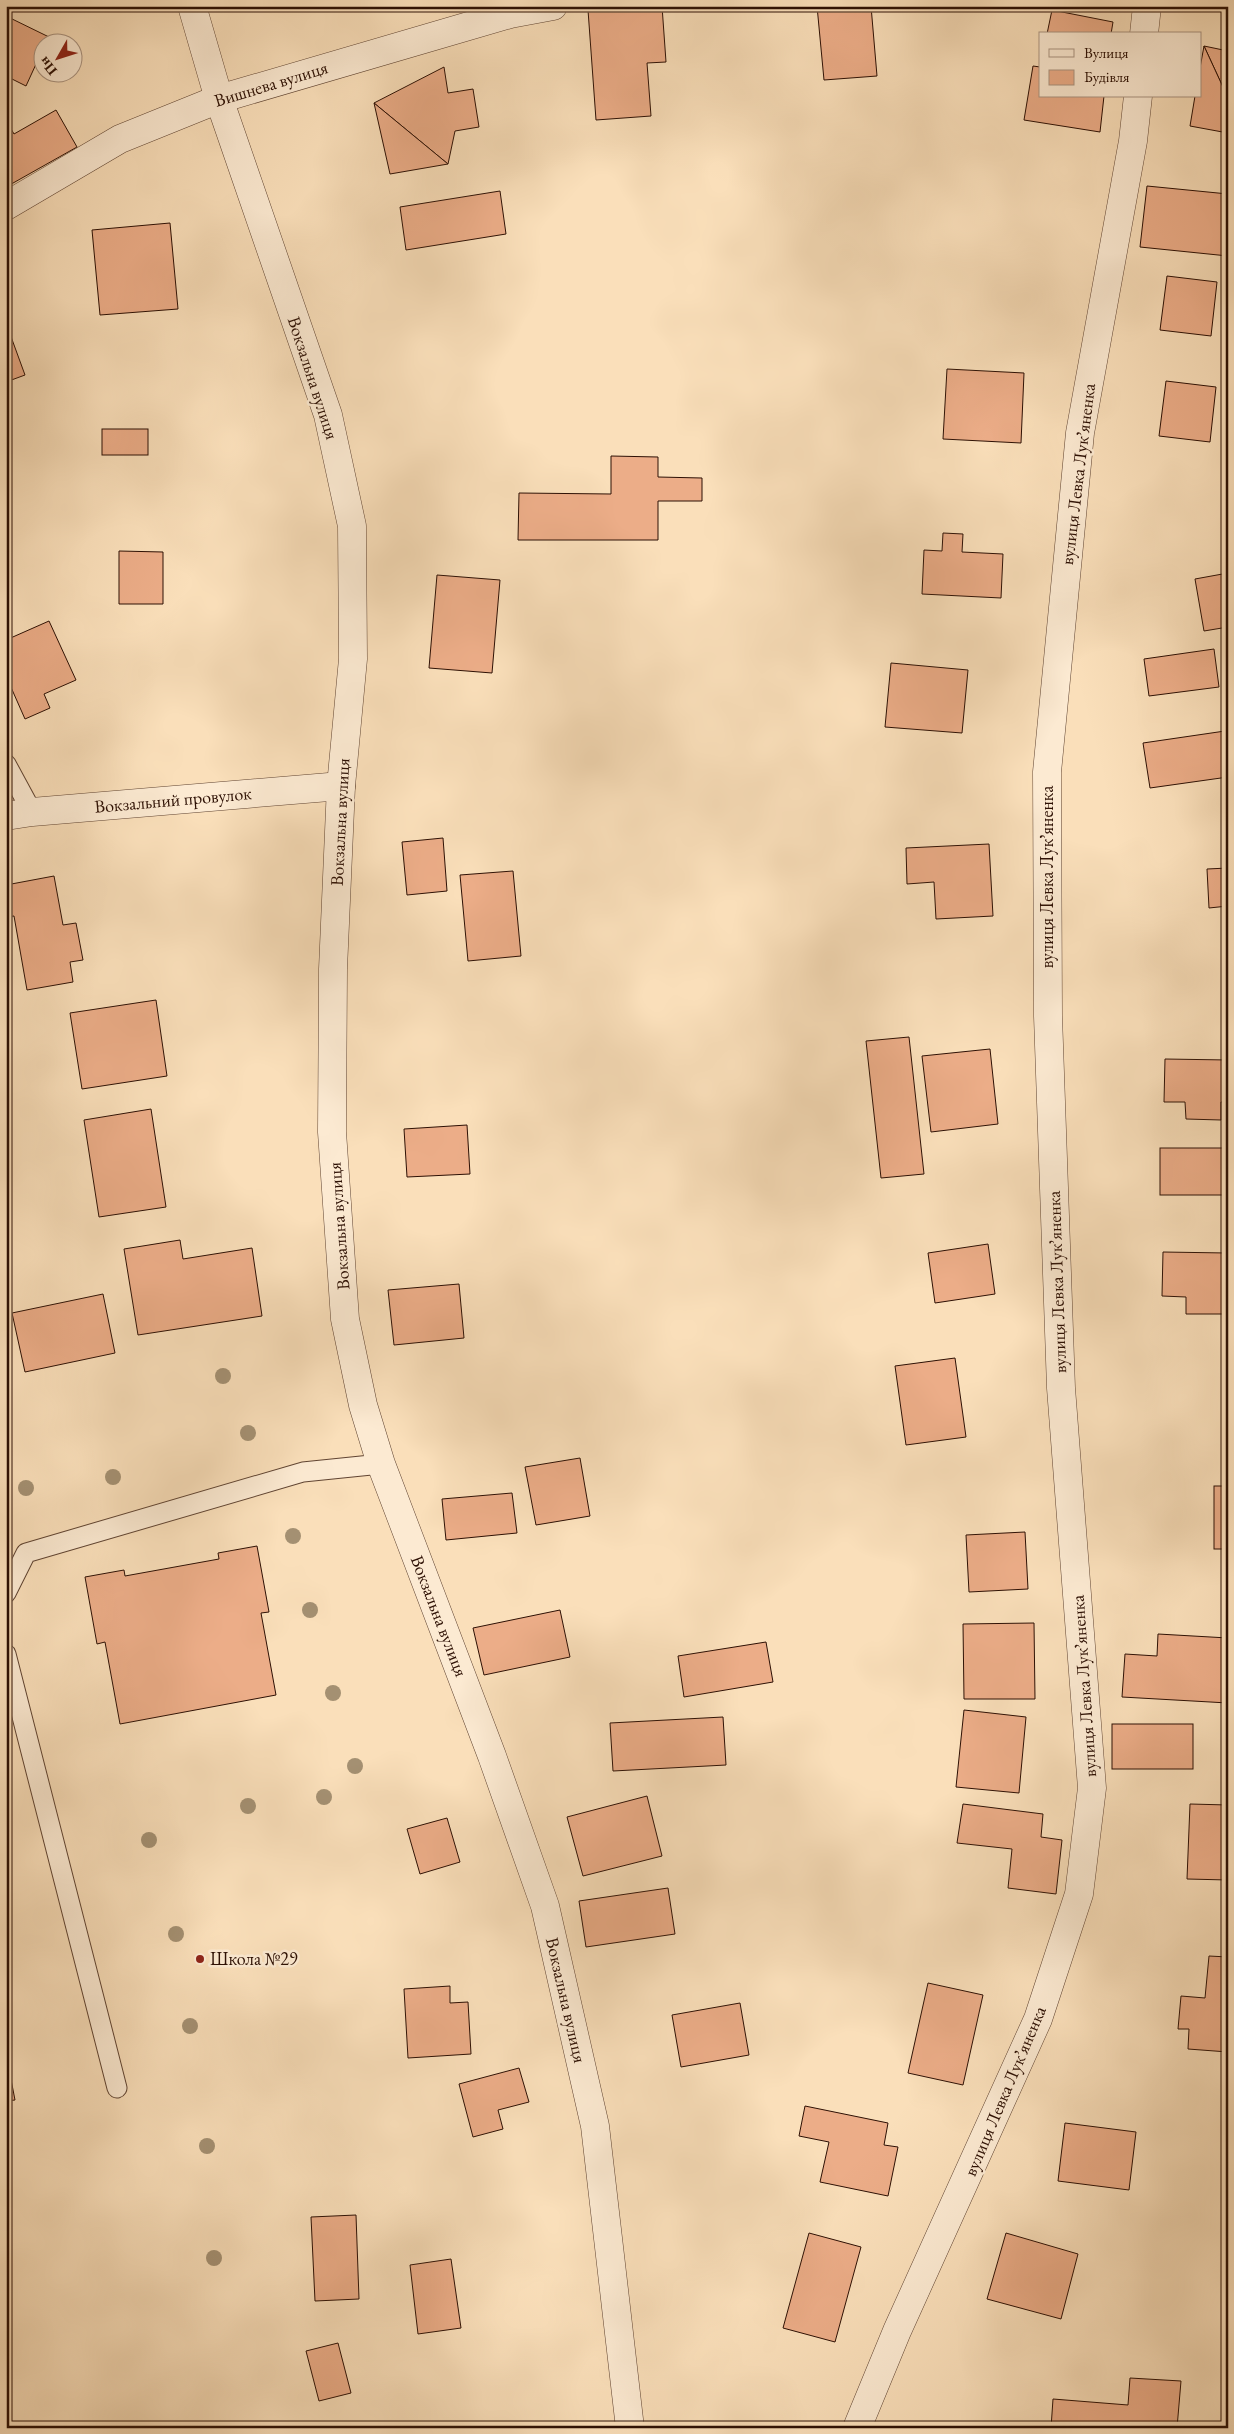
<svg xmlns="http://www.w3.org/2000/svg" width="1234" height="2434" font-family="'EB Garamond',serif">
<rect width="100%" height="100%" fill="#fadfba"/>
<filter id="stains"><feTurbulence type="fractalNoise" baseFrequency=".004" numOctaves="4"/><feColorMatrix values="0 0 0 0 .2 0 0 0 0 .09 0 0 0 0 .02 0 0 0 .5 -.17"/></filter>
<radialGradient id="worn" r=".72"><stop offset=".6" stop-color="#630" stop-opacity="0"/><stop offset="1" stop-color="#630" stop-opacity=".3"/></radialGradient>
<g fill="#ecad88" stroke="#2d1004">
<path d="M 636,6 L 662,6 L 666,62 L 647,63 L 651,116 L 596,120 L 588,10 Z"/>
<path d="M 817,6 L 871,6 L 877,76 L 824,80 Z"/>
<path d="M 1052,10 L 1113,22 L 1111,34 L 1047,34 Z"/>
<path d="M 6,16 L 49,37 L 47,42 L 42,42 L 42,51 L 26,86 L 6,76 Z"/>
<path d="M 1204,46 L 1228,51 L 1228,98 Z"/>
<path d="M 1204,46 L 1228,98 L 1228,133 L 1190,126 L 1195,96 L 1200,96 L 1200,68 Z"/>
<path d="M 1033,66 L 1040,67 L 1040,96 L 1104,96 L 1100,132 L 1024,120 Z"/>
<path d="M 444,67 L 448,93 L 473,89 L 479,127 L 455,131 L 448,164 L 374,103 Z"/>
<path d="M 374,103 L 448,164 L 390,174 Z"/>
<path d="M 56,110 L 77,147 L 6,187 L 6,120 L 14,134 Z"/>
<path d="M 1147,186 L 1228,194 L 1228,256 L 1140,247 Z"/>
<path d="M 500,191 L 506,234 L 406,250 L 400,207 Z"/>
<path d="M 170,223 L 178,309 L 100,315 L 92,230 Z"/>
<path d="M 1167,276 L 1217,282 L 1211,336 L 1160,330 Z"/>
<path d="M 6,323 L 25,375 L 6,382 Z"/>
<path d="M 947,369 L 1024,373 L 1021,443 L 943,439 Z"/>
<path d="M 1166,381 L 1216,387 L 1210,442 L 1159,436 Z"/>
<rect x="102" y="429" width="46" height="26"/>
<path d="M 611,456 L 658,457 L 658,477 L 702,478 L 702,501 L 658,501 L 658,540 L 518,540 L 519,493 L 611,494 Z"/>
<path d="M 943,533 L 963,534 L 962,552 L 1003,554 L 1001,598 L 922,594 L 924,550 L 942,551 Z"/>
<path d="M 119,551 L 163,552 L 163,604 L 119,604 Z"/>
<path d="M 1228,573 L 1228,627 L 1204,631 L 1195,579 Z"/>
<path d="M 437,575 L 500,580 L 492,673 L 429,668 Z"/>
<path d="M 49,621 L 76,680 L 44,694 L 50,708 L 25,719 L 6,676 L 6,640 Z"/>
<path d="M 1214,649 L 1219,687 L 1149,696 L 1144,659 Z"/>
<path d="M 891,663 L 968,670 L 962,733 L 885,727 Z"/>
<path d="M 1225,731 L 1228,777 L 1150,788 L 1143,743 Z"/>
<path d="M 443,838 L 447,891 L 407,895 L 402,842 Z"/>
<path d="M 989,844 L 993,916 L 936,919 L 934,882 L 907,884 L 906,848 Z"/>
<path d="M 1228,868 L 1228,906 L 1209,908 L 1207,869 Z"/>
<path d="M 513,871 L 521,956 L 468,961 L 460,875 Z"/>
<path d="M 54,876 L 63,925 L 76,923 L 83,960 L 70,962 L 73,982 L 27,990 L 14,916 L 6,917 L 6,885 Z"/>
<path d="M 156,1000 L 167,1076 L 82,1089 L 70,1013 Z"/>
<path d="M 909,1037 L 924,1174 L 881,1178 L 866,1041 Z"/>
<path d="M 990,1049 L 998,1124 L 931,1132 L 922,1056 Z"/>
<path d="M 1165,1059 L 1228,1060 L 1228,1102 L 1221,1102 L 1221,1120 L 1186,1119 L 1185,1102 L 1164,1102 Z"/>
<path d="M 151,1109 L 166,1207 L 99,1217 L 84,1120 Z"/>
<path d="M 467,1125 L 470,1174 L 407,1177 L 404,1129 Z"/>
<rect x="1160" y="1148" width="68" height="47"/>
<path d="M 180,1240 L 183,1259 L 252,1248 L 262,1316 L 138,1335 L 124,1249 Z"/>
<path d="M 988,1244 L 995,1294 L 935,1303 L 928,1253 Z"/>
<path d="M 1163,1252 L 1227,1253 L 1227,1314 L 1186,1314 L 1186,1297 L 1162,1296 Z"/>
<path d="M 459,1284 L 464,1338 L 394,1345 L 388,1290 Z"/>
<path d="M 103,1294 L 115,1353 L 25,1372 L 12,1313 Z"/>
<path d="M 955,1358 L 966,1437 L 906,1445 L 895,1366 Z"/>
<path d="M 580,1458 L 590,1516 L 536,1525 L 525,1467 Z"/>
<rect x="1214" y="1486" width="14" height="63"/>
<path d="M 512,1493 L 517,1533 L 446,1540 L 442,1499 Z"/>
<path d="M 1025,1532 L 1028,1589 L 969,1592 L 966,1535 Z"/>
<path d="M 257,1546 L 269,1612 L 261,1613 L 276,1695 L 120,1724 L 105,1642 L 97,1644 L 85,1577 L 124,1570 L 125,1576 L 219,1559 L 218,1553 Z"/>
<path d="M 560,1610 L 570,1657 L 484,1675 L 473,1628 Z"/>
<path d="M 1034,1623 L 1035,1699 L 964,1699 L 963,1624 Z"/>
<path d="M 1158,1634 L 1228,1638 L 1228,1703 L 1122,1697 L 1125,1654 L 1157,1656 Z"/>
<path d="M 766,1642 L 773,1682 L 684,1697 L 678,1656 Z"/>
<path d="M 964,1710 L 1026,1717 L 1019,1793 L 956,1787 Z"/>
<path d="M 723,1717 L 726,1765 L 613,1771 L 610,1723 Z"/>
<rect x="1112" y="1724" width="81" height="45"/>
<path d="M 647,1796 L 662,1856 L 583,1876 L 567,1817 Z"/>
<path d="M 963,1804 L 1043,1814 L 1041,1837 L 1062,1840 L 1056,1894 L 1008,1888 L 1012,1849 L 957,1843 Z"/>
<path d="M 1190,1804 L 1228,1805 L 1228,1880 L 1187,1879 Z"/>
<path d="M 447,1818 L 460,1862 L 420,1874 L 407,1829 Z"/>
<path d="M 668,1888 L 675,1934 L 586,1947 L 579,1901 Z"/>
<path d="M 1209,1956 L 1228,1957 L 1228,2052 L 1188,2049 L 1189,2029 L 1178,2029 L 1181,1996 L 1205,1998 Z"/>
<path d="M 928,1983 L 983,1995 L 963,2085 L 908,2073 Z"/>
<path d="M 450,1986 L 450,2003 L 468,2002 L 471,2054 L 408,2058 L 404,1989 Z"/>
<path d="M 740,2003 L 749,2055 L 681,2067 L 672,2015 Z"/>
<path d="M 6,2054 L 15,2100 L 6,2101 Z"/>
<path d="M 519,2068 L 529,2102 L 498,2110 L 503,2129 L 473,2137 L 459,2084 Z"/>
<path d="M 805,2106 L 888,2123 L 884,2145 L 898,2147 L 888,2196 L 820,2182 L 829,2142 L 799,2136 Z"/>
<path d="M 1065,2123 L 1136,2132 L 1129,2190 L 1058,2181 Z"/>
<path d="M 356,2215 L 359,2299 L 315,2301 L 311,2217 Z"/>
<path d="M 809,2233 L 861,2247 L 835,2342 L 783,2328 Z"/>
<path d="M 1006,2233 L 1078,2254 L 1061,2319 L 987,2299 Z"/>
<path d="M 451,2259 L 461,2328 L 418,2334 L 410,2265 Z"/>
<path d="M 338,2343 L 351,2393 L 319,2401 L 306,2351 Z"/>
<path d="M 1130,2378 L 1181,2381 L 1177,2428 L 1051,2428 L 1053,2399 L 1128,2405 Z"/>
</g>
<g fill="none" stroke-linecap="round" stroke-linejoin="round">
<defs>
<g id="service">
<path d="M 6,764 L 32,812"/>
<path d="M 6,1593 L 26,1553 L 303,1472 L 381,1464"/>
<path d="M 6,1654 L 117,2088"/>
</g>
<g id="minor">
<path d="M 1144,34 L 1147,6"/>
<path d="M 6,206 L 120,139 L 219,99 L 510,14 L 553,6"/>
<path d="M 6,816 L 32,812 L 341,786"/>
<path d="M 857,2428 L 897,2331 L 1038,2019 L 1079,1894 L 1092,1788 L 1061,1388 L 1048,1016 L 1047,772 L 1080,433 L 1133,141 L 1138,96"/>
</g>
<path id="tertiary" d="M 192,6 L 219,99 L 328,415 L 352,526 L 353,659 L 341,786 L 333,969 L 332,1132 L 345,1319 L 363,1405 L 381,1464 L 492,1756 L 545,1906 L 595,2126 L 630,2428"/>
</defs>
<use href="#service" stroke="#604432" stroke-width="21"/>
<use href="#minor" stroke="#604432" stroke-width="29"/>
<use href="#tertiary" stroke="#604432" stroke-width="29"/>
<use href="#service" stroke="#fcead2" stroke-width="19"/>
<use href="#minor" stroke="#fcead2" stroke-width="28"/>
<use href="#tertiary" stroke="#fcead2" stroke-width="28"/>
</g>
<g fill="#a49072">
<circle cx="223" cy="1376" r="8"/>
<circle cx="248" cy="1433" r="8"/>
<circle cx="113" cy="1477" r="8"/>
<circle cx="26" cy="1488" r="8"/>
<circle cx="293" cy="1536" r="8"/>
<circle cx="310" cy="1610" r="8"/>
<circle cx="333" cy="1693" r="8"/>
<circle cx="355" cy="1766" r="8"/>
<circle cx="324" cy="1797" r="8"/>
<circle cx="248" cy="1806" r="8"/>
<circle cx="149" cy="1840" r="8"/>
<circle cx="176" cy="1934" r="8"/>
<circle cx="190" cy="2026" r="8"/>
<circle cx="207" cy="2146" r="8"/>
<circle cx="214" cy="2258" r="8"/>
</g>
<circle fill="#8f2418" stroke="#fcead2" stroke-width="2" cx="200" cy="1959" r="5"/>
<g text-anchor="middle" stroke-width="5" stroke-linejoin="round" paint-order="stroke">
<g font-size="18" fill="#2d1004" stroke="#fcead2">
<text transform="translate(271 84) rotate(-17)" y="6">Вишнева вулиця</text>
<text transform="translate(313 378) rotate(72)" y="6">Вокзальна вулиця</text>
<text transform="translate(1078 474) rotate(-83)" y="6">вулиця Левка Лукʼяненка</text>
<text transform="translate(173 800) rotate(-5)" y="6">Вокзальний провулок</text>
<text transform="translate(340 822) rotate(-87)" y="6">Вокзальна вулиця</text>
<text transform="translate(1047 877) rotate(-90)" y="6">вулиця Левка Лукʼяненка</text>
<text transform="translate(339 1226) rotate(-94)" y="6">Вокзальна вулиця</text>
<text transform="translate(1057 1282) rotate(-92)" y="6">вулиця Левка Лукʼяненка</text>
<text transform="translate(439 1616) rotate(69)" y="6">Вокзальна вулиця</text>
<text transform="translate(1084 1686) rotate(-94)" y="6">вулиця Левка Лукʼяненка</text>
<text transform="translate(566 2000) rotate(77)" y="6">Вокзальна вулиця</text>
<text transform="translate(1005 2091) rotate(-67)" y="6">вулиця Левка Лукʼяненка</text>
</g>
<g font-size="18" fill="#2d1004" stroke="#fcead2" text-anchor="start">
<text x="210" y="1965">Школа №29</text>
</g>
</g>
<rect width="1234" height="2434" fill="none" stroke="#fadfba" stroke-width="25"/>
<rect x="8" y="8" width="1219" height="2419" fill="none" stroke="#2d1004" stroke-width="2.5"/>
<rect x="12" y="12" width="1209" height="2409" fill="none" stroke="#2d1004"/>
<rect x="1039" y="32" width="162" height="65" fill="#fcead2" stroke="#a99380"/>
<rect x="1049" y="49" width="25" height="8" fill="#fcead2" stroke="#a99380"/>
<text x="1084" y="58" font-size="15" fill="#2d1004">Вулиця</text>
<rect x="1049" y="70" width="25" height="15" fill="#ecad88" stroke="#a99380"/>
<text x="1084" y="82" font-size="15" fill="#2d1004">Будівля</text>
<g transform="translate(58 58) rotate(231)"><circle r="24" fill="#fcead2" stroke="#a99380"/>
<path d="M0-4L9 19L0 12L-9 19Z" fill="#8f2418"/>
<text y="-8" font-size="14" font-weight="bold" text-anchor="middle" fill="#2d1004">Пн</text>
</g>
<rect width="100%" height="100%" filter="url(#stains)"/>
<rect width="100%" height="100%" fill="url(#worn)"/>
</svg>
